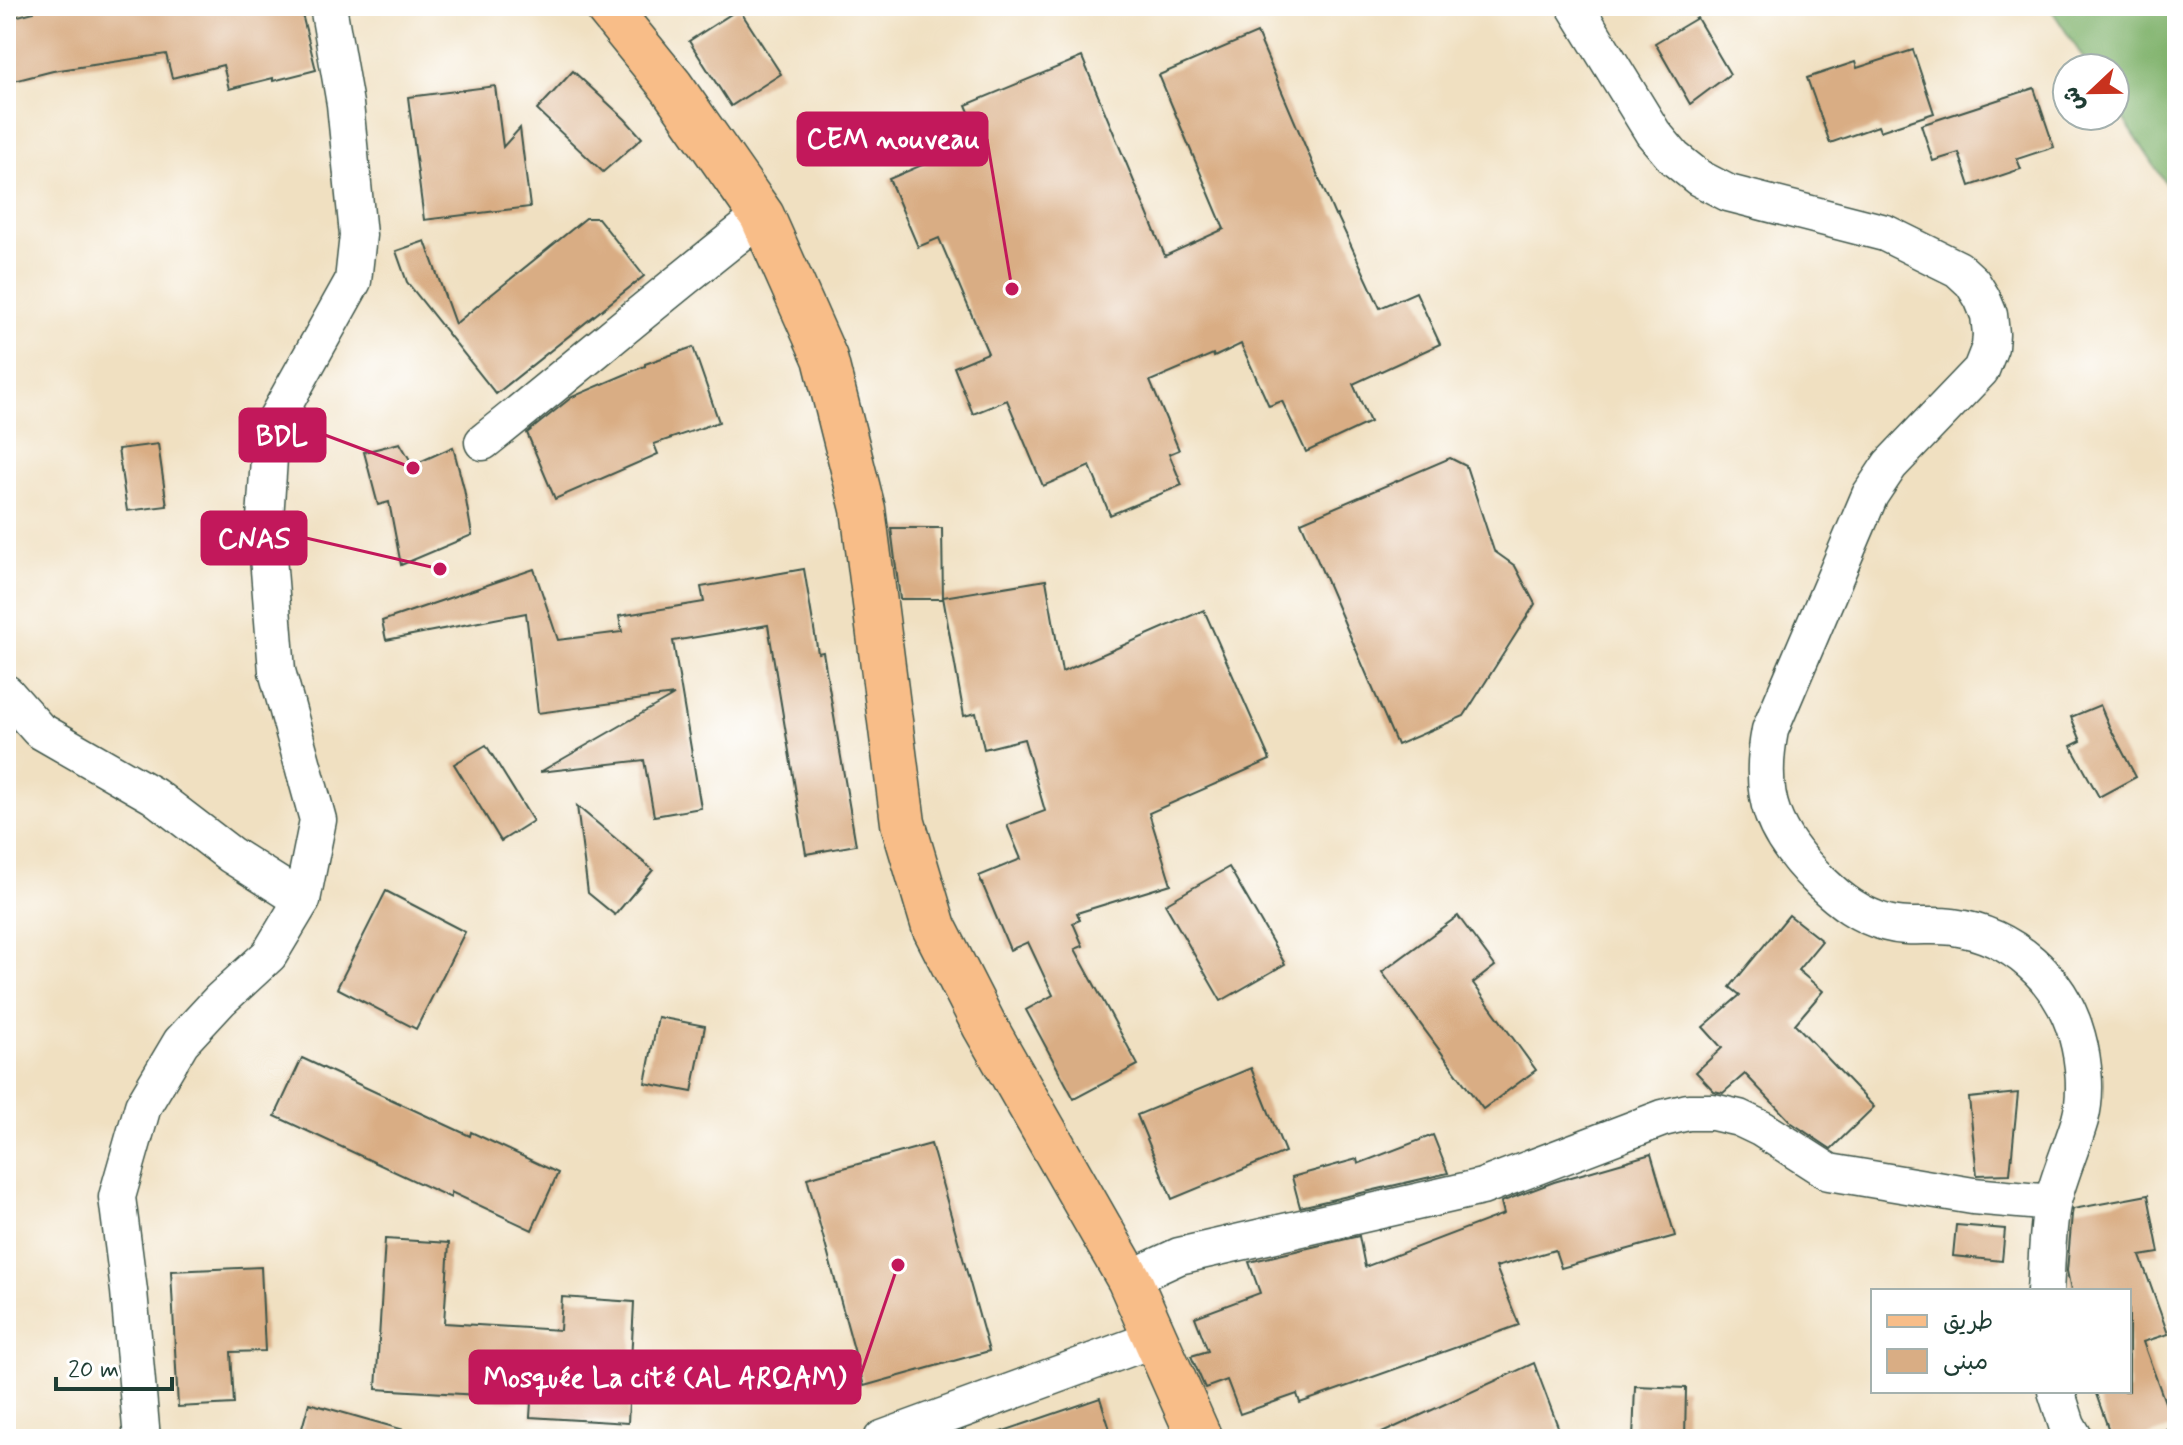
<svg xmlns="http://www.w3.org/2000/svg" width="2183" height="1445" font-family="Mynerve,'Playpen Sans Arabic',sans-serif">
<rect width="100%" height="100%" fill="#fff"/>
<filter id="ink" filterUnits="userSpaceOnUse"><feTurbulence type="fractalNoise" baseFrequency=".0125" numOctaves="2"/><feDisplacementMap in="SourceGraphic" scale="16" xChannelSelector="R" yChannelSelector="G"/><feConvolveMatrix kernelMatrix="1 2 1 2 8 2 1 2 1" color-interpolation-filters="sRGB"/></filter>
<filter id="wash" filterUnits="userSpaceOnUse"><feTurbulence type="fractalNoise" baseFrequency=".006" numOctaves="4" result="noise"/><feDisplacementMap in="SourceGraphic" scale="32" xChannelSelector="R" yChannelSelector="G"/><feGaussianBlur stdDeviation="1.8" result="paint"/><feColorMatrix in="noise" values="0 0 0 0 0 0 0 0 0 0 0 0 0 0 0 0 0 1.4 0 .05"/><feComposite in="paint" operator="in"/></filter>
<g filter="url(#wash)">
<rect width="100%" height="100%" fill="#f0e0c1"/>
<path fill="#82b46e" stroke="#507851" stroke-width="2" d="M 2049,6 L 2177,6 L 2177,200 L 2115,106 L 2115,68 L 2090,68 Z"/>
<g id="blocks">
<g fill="#d9ad84">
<path d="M 52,6 L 300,6 L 316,70 L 273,81 L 273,78 L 229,89 L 223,65 L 172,78 L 166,54 L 53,71 L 6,83 L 6,19 L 34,12 L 34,9 Z"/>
<path d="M 739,9 L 781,74 L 731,106 L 689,41 Z"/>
<path d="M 1697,18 L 1730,74 L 1690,104 L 1655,43 Z"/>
<path d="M 1257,33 L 1335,216 L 1337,215 L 1380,308 L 1416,292 L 1440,344 L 1353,384 L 1370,422 L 1306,452 L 1282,401 L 1269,406 L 1241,344 L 1214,357 L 1213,354 L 1150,381 L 1179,450 L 1169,454 L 1182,485 L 1110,515 L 1090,466 L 1043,486 L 1007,400 L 973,414 L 954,367 L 988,353 L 939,238 L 918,247 L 889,179 L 981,140 L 966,105 L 1082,57 L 1165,256 L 1224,229 L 1159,75 Z"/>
<path d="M 1913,50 L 1934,113 L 1880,131 L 1878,126 L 1830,143 L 1807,78 L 1855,62 L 1857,68 Z"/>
<path d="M 573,71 L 625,119 L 642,138 L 603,172 L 537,110 Z"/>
<path d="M 495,86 L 503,147 L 520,128 L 530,207 L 424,220 L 408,97 Z"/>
<path d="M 2034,88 L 2054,147 L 2017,159 L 2021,169 L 1970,186 L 1959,153 L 1933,161 L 1921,125 Z"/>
<path d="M 586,218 L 598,218 L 644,276 L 496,394 L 407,282 L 396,251 L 425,241 L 455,324 Z"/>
<path d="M 693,347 L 719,422 L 654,444 L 658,454 L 555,499 L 527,433 L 572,397 L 645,366 L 645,364 Z"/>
<path d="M 400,443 L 413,465 L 453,447 L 464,489 L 472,535 L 401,565 L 389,502 L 378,505 L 364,452 Z"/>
<path d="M 158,444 L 167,506 L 127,511 L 118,449 Z"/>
<path d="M 1450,458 L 1466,466 L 1494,551 L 1515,566 L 1535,604 L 1464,716 L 1397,745 L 1301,522 Z"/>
<path d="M 891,528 L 942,528 L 943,599 L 900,599 Z"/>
<path d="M 534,569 L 558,640 L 622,632 L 619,616 L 704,602 L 701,587 L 804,569 L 818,653 L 823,652 L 856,845 L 806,854 L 768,625 L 673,641 L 701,808 L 654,816 L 644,760 L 540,772 L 674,695 L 538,713 L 526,613 L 386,640 L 382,621 Z"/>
<path d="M 1046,580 L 1062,672 L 1204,610 L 1270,760 L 1149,813 L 1171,884 L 1077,913 L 1080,920 L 1073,923 L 1083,946 L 1075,949 L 1138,1065 L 1074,1099 L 1026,1010 L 1053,995 L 1028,942 L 1010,950 L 979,876 L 1021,859 L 1007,825 L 1045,811 L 1024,739 L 984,749 L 976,713 L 964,716 L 943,597 Z"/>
<path d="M 2100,705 L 2109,726 L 2136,777 L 2099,797 L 2071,746 L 2081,741 L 2071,717 Z"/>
<path d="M 486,745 L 533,821 L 501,841 L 454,764 Z"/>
<path d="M 577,806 L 653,870 L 615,915 L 588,893 Z"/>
<path d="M 1229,867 L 1285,964 L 1221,1001 L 1165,904 Z"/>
<path d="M 386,891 L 465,932 L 416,1029 L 337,988 Z"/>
<path d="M 1789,915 L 1822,941 L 1798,970 L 1823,991 L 1795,1024 L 1874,1107 L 1831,1149 L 1792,1123 L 1745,1074 L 1723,1093 L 1714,1091 L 1696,1072 L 1722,1048 L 1703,1027 L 1740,995 L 1730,987 Z"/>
<path d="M 1458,916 L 1495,966 L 1473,983 L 1536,1070 L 1483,1109 L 1382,972 Z"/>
<path d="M 658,1017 L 705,1026 L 692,1092 L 645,1083 Z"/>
<path d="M 302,1058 L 470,1136 L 471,1132 L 558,1173 L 532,1230 L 451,1192 L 451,1198 L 275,1116 Z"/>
<path d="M 1251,1068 L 1285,1152 L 1172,1199 L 1137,1115 Z"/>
<path d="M 2018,1093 L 2010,1174 L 1977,1175 L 1969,1098 Z"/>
<path d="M 1433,1135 L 1448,1173 L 1300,1207 L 1292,1177 L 1357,1159 L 1358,1164 Z"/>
<path d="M 931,1144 L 989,1351 L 864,1386 L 807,1178 Z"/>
<path d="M 1651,1154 L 1675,1236 L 1561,1268 L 1555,1250 L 1496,1267 L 1519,1325 L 1300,1403 L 1297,1394 L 1240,1414 L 1227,1380 L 1205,1388 L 1191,1356 L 1208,1351 L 1195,1317 L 1260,1293 L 1249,1262 L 1359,1236 L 1365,1267 L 1504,1214 L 1501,1202 L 1554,1182 Z"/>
<path d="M 2148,1195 L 2159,1253 L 2140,1256 L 2168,1334 L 2143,1342 L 2174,1427 L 2140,1439 L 2112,1439 L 2095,1391 L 2129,1391 L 2129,1291 L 2071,1291 L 2067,1271 L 2072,1214 L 2073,1209 Z"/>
<path d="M 1956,1225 L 2005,1229 L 2002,1261 L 1953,1256 Z"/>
<path d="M 385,1239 L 449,1243 L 444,1323 L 560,1330 L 562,1297 L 634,1302 L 628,1423 L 530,1417 L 531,1402 L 479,1399 L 479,1395 L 376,1389 Z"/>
<path d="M 261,1267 L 265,1351 L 231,1352 L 234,1404 L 178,1407 L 171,1271 Z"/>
<path d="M 1534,1363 L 1560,1432 L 1542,1439 L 1369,1439 Z"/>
<path d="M 1635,1386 L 1686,1388 L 1685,1439 L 1633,1439 Z"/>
<path d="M 1100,1398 L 1113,1439 L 996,1439 L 995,1434 Z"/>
<path d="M 309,1403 L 404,1430 L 403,1439 L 299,1439 Z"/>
</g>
</g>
</g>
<g filter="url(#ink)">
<use href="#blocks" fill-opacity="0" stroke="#3e5549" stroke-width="2"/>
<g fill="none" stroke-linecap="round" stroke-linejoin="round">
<defs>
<g id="minor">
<path d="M 1575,6 L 1653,133 L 1674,158 L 1699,178 L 1728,193 L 1885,233 L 1958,269 L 1972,282 L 1982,298 L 1989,315 L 1991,334 L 1990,347 L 1981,370 L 1890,465 L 1870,495 L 1770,730 C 1757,798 1773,835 1821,882 C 1841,901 1859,915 1887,923 C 1908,929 1931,924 1953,927 C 2012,935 2061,978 2077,1036 C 2084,1061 2087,1095 2080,1120 C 2072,1147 2060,1173 2053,1201 C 2047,1226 2047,1264 2045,1291"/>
<path d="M 483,442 C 577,367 667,290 762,216"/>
<path d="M 6,693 L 39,730 L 154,796 L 231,855 L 302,900"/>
<path d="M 1129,1279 L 1179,1256 L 1482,1187 L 1663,1118 L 1688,1112 L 1713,1112 L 1739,1118 L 1762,1129 L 1829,1172 L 1973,1196 L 2052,1203"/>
<path d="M 2056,1391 L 2067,1425 L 2075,1439"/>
<path d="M 142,1439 L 129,1291 L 117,1197 L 143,1106 L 181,1042 L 220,1000 L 269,955 L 302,900 L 318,820 L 277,671 L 265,519 L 271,428 L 353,281 L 358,235 L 345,104 L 328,6"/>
<path d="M 882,1439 L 1154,1339"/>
</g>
<path id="primary" d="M 606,6 L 671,86 L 762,216 L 825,358 L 863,509 L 903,823 L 934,927 L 984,1025 L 1129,1279 L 1200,1439"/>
</defs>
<use href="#minor" stroke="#3e5549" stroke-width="39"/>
<use href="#primary" stroke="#3e5549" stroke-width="47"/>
<use href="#minor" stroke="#fff" stroke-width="36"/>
<use href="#primary" stroke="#f8bd88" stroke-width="44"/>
</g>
</g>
<path fill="none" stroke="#c2185b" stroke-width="3" d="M1012 289L987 139M413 468L325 435M440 569L306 538M898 1265L860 1377"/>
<g fill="#c2185b" stroke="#fff" stroke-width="3">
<circle cx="1012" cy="289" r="8"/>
<circle cx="413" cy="468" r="8"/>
<circle cx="440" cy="569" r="8"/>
<circle cx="898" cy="1265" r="8"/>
</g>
<g fill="#c2185b" stroke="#c2185b" stroke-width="3">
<rect x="798" y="113" width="189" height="52" rx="8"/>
<rect x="240" y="409" width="85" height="52" rx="8"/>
<rect x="202" y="512" width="104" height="52" rx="8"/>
<rect x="470" y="1351" width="390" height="52" rx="8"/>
</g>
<g font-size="28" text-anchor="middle" font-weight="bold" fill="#fff">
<text x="893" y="148">CEM nouveau</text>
<text x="282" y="445">BDL</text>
<text x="254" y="548">CNAS</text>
<text x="665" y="1387">Mosquée La cité (AL ARQAM)</text>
</g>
<rect width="2183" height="1445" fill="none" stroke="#fff" stroke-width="32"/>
<rect x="1871" y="1289" width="260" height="104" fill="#ffffff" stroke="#a5b1ae" stroke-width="2"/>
<rect x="1887" y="1315" width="40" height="12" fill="#f8bd88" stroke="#a5b1ae" stroke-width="2"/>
<text x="1943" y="1329" font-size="24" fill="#1f3d34">طريق</text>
<rect x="1887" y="1349" width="40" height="24" fill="#d9ad84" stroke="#a5b1ae" stroke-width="2"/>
<text x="1943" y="1369" font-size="24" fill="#1f3d34">مبنى</text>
<g transform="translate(2091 92) rotate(248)"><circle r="38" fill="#ffffff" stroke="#a5b1ae" stroke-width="2"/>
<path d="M0-6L14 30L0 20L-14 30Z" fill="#c8321e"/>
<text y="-12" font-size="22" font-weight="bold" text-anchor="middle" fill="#1f3d34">ش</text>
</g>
<path d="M56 1377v12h116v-12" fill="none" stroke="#1f3d34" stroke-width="4"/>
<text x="68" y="1377" font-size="24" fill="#1f3d34" stroke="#ffffff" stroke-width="6" paint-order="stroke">20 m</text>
</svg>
